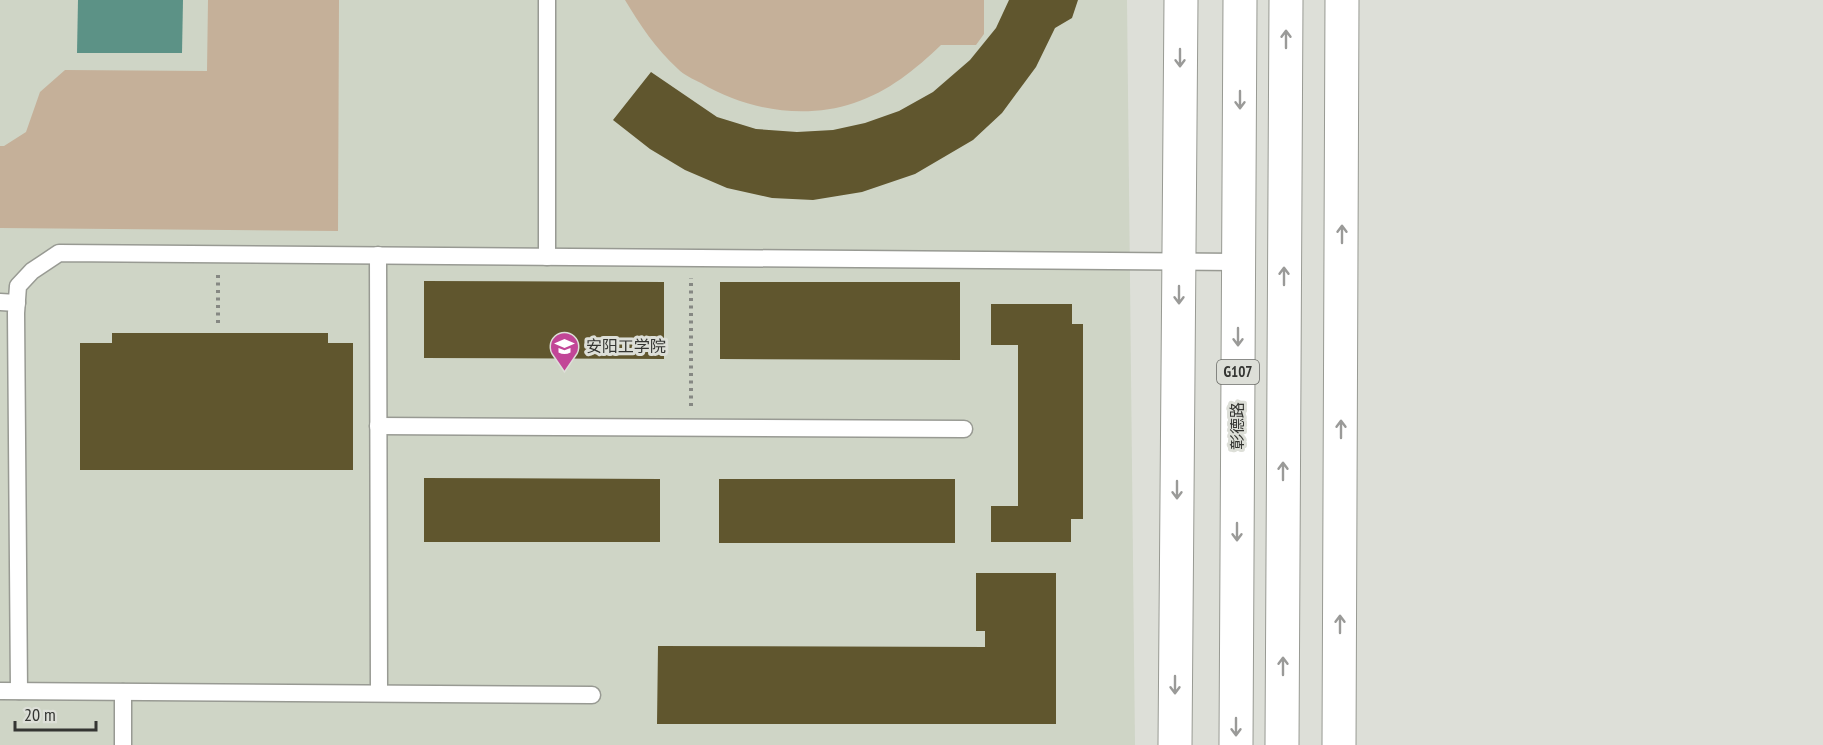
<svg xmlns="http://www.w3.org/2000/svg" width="1823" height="745" font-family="'PT Sans Narrow','Noto Sans SC',sans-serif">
<rect width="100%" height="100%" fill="#dddfd8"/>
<path fill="#cfd5c6" d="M 0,0 L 1127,0 L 1135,745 L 0,745 Z"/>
<g fill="#c5b099">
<path d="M 208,0 L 339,0 L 338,231 L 0,228 L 0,146 L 4,146 L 26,132 L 40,92 L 65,70 L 207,71 Z"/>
<path d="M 625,0 L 984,0 L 984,34 L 976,45 L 941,45 C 916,69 888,92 854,103 C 804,120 746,110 701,83 C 693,79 684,75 678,69 C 656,49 640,25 625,0 Z"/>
</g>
<path fill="#5c9286" d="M 78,0 L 183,0 L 182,53 L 77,53 Z"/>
<g fill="#60562e">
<path d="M 1009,0 L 1078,0 L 1072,18 L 1055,28 L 1036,67 L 1002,113 L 973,140 L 915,174 L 862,192 L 813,200 L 772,198 L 727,188 L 685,170 L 650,149 L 613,120 L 651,72 L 717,117 L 756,129 L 797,132 L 833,130 L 865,123 L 899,111 L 933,92 L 970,60 L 996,28 Z"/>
<path d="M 424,281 L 664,282 L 664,359 L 424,358 Z"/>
<path d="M 720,282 L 960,282 L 960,360 L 720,359 Z"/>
<path d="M 991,304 L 1072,304 L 1072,324 L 1083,324 L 1083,519 L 1071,519 L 1071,542 L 991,542 L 991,506 L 1018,506 L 1018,345 L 991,345 Z"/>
<path d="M 112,333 L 328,333 L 328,343 L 353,343 L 353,470 L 80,470 L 80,343 L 112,343 Z"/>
<path d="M 424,478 L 660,479 L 660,542 L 424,542 Z"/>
<rect x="719" y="479" width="236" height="64"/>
<path d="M 976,573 L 1056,573 L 1056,724 L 657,724 L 658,646 L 985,647 L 985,631 L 976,631 Z"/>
</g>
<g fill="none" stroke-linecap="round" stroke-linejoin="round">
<defs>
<g id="service">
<path d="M 378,255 L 379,693"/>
<path d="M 547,257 L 547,0"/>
<path d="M 0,302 L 17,303"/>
<path d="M 378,426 L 964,429"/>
<path d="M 0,691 L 592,695"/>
<path d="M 19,691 L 16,313 L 18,286 L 32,271 L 59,253 L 1239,262"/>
<path d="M 123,745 L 123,692"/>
</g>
<g id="minor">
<path d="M 1175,745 L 1181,0"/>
<path d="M 1339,745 L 1342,0"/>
</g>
<g id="trunk">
<path d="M 1236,745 L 1240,0"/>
<path d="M 1282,745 L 1286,0"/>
</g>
</defs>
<use href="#service" stroke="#989a93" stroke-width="19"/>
<use href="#minor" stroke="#989a93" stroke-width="35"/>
<use href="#trunk" stroke="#989a93" stroke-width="35"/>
<g stroke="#868883" stroke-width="4" stroke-dasharray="3 4.5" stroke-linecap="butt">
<path d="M 218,275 L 218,325"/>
<path d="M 691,406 L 691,278"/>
</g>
<use href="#service" stroke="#fff" stroke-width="16"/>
<use href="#minor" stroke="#fff" stroke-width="33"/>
<use href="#trunk" stroke="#fff" stroke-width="33"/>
</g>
<defs><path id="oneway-shaft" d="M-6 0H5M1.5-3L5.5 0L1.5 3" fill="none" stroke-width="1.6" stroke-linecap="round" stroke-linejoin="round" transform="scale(1.5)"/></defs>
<g stroke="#9a9a98">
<use href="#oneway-shaft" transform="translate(1286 39) rotate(-90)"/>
<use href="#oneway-shaft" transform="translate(1180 58) rotate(90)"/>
<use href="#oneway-shaft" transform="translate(1240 100) rotate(90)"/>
<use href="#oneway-shaft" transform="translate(1342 234) rotate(-90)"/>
<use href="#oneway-shaft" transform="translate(1284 276) rotate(-90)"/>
<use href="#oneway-shaft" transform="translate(1179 295) rotate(90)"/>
<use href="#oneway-shaft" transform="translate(1238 337) rotate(90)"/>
<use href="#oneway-shaft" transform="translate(1341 429) rotate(-90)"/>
<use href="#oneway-shaft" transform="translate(1283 471) rotate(-90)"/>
<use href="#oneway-shaft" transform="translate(1177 490) rotate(90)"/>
<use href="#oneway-shaft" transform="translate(1237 532) rotate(90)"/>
<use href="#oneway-shaft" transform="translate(1340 624) rotate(-90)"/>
<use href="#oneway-shaft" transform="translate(1283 666) rotate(-90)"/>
<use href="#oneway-shaft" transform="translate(1175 685) rotate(90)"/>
<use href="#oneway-shaft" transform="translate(1236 727) rotate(90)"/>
</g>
<defs>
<symbol id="university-pin" viewBox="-11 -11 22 30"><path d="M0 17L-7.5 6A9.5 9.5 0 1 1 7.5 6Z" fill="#c24697" stroke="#dddfd8"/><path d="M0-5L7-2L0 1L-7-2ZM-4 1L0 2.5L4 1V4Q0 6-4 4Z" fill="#fff"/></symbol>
</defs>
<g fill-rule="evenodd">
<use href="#university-pin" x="548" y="330" width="33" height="45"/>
</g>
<g text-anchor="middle" stroke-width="6" stroke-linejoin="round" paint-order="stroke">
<rect fill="#dddfd8" stroke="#676864" stroke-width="1.5" x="1217" y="360" width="42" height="24" rx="4.5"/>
<g font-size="15" font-weight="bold" fill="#343532">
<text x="1238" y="377">G107</text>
</g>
<g font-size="16" fill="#343532" stroke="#dddfd8" text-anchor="start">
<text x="586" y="352">安阳工学院</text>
</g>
<g font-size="16" fill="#343532" stroke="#dddfd8">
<text transform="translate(1237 426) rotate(-90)" y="6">彰德路</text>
</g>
</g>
<path d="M15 721v9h81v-9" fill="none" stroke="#343532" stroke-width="3"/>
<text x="24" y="721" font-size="18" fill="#343532" stroke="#dddfd8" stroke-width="4.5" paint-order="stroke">20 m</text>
</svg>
